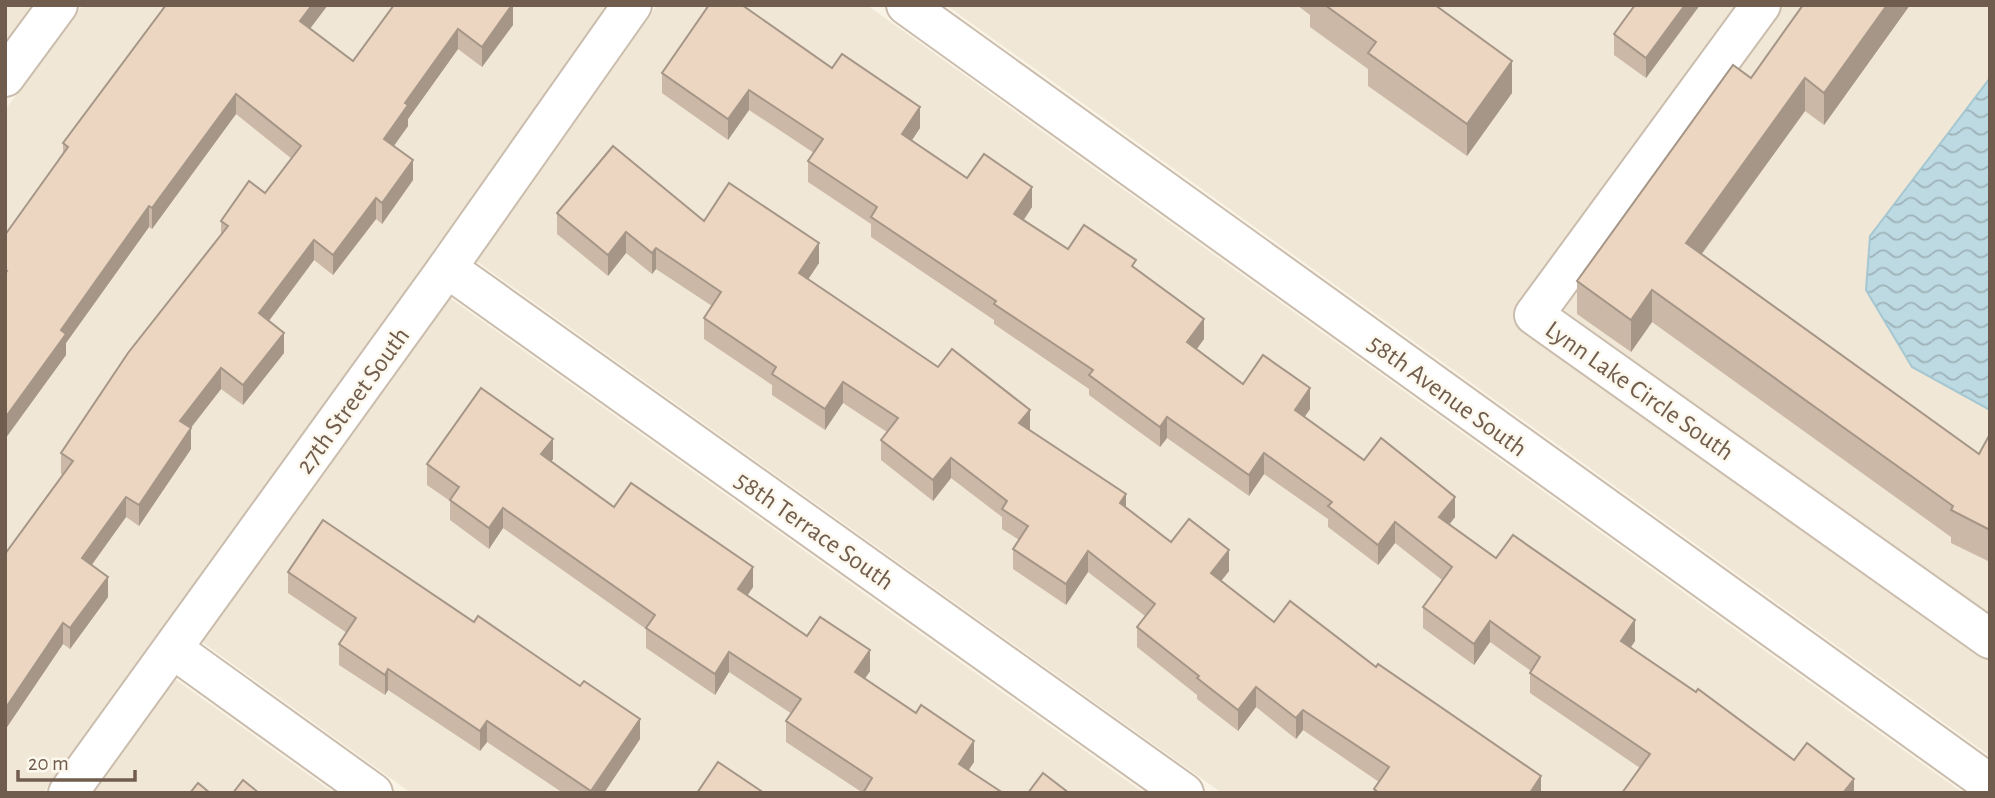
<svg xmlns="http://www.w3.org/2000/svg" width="1995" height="798" font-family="'Alegreya Sans',sans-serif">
<defs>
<pattern id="water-waves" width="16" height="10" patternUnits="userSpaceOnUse" patternTransform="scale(1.75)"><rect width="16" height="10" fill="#bdd9e1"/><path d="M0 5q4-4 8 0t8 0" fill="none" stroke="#9eb3b9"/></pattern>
</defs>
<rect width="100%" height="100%" fill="#faf4e7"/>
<g fill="#f1e7d6">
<path d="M 5,5 L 33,5 L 5,43 Z"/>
<path d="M 83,5 L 608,5 L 430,256 L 43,793 L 5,793 L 5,110 Z"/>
<path d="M 657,5 L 867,5 L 1963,793 L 1222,793 L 476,261 Z"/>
<path d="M 946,5 L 1990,5 L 1990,78 L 1870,236 L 1912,367 L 1990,410 L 1990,756 Z"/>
<path d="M 450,298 L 1144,793 L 411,793 L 202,642 Z"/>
<path d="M 175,679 L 334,793 L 92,793 Z"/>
</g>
<path fill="url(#water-waves)" stroke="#a5c7d2" stroke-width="2" d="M 1990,78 L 1990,410 L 1912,367 L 1866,290 L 1870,236 Z"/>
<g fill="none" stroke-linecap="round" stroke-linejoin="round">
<defs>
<g id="street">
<path d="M 906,5 L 1990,784"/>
<path d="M 1761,5 L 1534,315 L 1990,639"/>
<path d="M 5,77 L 58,5"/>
<path d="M 447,268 L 1184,793"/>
<path d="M 173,649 L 373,793"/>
<path d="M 68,793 L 447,268 L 632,5"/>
</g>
</defs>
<use href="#street" stroke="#cbbdae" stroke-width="42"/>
<use href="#street" stroke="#fff" stroke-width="38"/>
</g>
<g fill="#cbb8a6">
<path d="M 513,5 L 513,25 L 482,67 L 458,49 L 408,119 L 408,126 L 393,146 L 413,180 L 382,224 L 376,219 L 333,275 L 314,260 L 269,321 L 284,353 L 243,405 L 221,389 L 190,428 L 191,449 L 139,526 L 126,517 L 92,565 L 108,597 L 70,649 L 63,644 L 5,730 L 5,554 L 63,475 L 61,474 L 61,453 L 221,235 L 221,221 L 265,193 L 292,159 L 236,114 L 152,229 L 149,227 L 66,343 L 66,355 L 5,439 L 5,235 L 63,153 L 63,143 L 310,28 L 353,61 Z"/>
<path d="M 1297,5 L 1435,5 L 1512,93 L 1467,156 L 1368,86 L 1368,69 L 1310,27 L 1310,15 Z"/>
<path d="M 1700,5 L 1646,78 L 1614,55 L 1614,34 Z"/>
<path d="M 1910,5 L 1824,125 L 1805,111 L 1702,254 L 1979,454 L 1990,434 L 1990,562 L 1951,543 L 1951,537 L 1652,322 L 1631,352 L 1577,314 L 1577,281 L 1751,78 Z"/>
<path d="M 832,68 L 920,128 L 912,140 L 967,178 L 1032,207 L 1024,220 L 1068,249 L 1136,269 L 1204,339 L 1197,349 L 1243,384 L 1310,409 L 1304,417 L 1364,460 L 1455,517 L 1450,524 L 1496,558 L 1635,641 L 1630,648 L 1794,760 L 1854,793 L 1640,768 L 1530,693 L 1530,673 L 1531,671 L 1490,642 L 1474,665 L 1423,628 L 1423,607 L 1442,580 L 1395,543 L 1378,565 L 1328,527 L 1328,519 L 1264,474 L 1249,496 L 1167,438 L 1160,447 L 1089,395 L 1089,389 L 994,324 L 994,320 L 871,237 L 871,224 L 808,182 L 808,161 L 814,153 L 749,110 L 728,140 L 662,93 L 662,73 Z"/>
<path d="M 557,213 L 704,221 L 819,263 L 808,279 L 1030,430 L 1126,508 L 1171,542 L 1229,571 L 1221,581 L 1274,622 L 1541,793 L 1374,793 L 1374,789 L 1379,782 L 1303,730 L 1296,739 L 1256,707 L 1238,731 L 1197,699 L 1197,695 L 1137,647 L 1137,627 L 1145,616 L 1088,572 L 1066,605 L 1013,569 L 1013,549 L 1019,540 L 1002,529 L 1002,517 L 951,478 L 933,501 L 881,460 L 881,440 L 887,432 L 843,403 L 825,430 L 772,395 L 772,385 L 704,339 L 704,318 L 712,306 L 656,269 L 652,274 L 626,253 L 608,276 L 557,234 Z"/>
<path d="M 553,459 L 551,462 L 614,507 L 753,587 L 747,596 L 807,636 L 870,671 L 865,679 L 974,762 L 969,770 L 863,793 L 786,742 L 786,721 L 792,714 L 729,672 L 715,695 L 646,648 L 646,629 L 503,528 L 489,549 L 450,520 L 450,501 L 427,485 L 427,464 Z"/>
<path d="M 288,572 L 640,739 L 604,793 L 563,793 L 487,742 L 480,751 L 388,690 L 385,695 L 339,665 L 339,644 L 347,633 L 288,593 Z"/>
</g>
<g fill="#a59687">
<path d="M 312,5 L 328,5 L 300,42 L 300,21 Z"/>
<path d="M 512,5 L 513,5 L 513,25 L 482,67 L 482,47 Z"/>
<path d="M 1685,5 L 1700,5 L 1646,78 L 1646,58 Z"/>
<path d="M 1887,5 L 1910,5 L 1824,125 L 1824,93 Z"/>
<path d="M 458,29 L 458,49 L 408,119 L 408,126 L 384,160 L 384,139 L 405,103 Z"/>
<path d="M 1512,61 L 1512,93 L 1467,156 L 1467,124 Z"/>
<path d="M 1805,78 L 1805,111 L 1686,275 L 1686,243 Z"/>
<path d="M 749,90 L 749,110 L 728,140 L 728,119 Z"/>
<path d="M 236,94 L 236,114 L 152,229 L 152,208 Z"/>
<path d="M 920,107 L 920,128 L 902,155 L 902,134 Z"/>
<path d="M 413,160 L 413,180 L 382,224 L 382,203 Z"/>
<path d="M 1032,187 L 1032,207 L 1014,234 L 1014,214 Z"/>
<path d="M 376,198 L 376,219 L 333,275 L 333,255 Z"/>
<path d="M 149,206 L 149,227 L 66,343 L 66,355 L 5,439 L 5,418 L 61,330 Z"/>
<path d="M 626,232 L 626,253 L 608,276 L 608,255 Z"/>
<path d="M 314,240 L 314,260 L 259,334 L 259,313 Z"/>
<path d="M 819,243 L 819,263 L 799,293 L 799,273 Z"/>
<path d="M 656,248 L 656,269 L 652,274 L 652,253 Z"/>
<path d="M 1652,290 L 1652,322 L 1631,352 L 1631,320 Z"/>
<path d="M 1204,319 L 1204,339 L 1187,362 L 1187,342 Z"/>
<path d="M 284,333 L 284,353 L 243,405 L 243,385 Z"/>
<path d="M 221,368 L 221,389 L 180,442 L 180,421 Z"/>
<path d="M 843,382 L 843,403 L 825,430 L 825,409 Z"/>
<path d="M 1310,388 L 1310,409 L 1295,431 L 1295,410 Z"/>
<path d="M 1030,410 L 1030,430 L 1019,423 Z"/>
<path d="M 1167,417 L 1167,438 L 1160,447 L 1160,427 Z"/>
<path d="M 191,428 L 191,449 L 139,526 L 139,505 Z"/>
<path d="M 553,439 L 553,459 L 541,475 L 541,454 Z"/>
<path d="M 1264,453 L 1264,474 L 1249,496 L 1249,475 Z"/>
<path d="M 951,458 L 951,478 L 933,501 L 933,480 Z"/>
<path d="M 1126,494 L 1126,515 L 1120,503 Z"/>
<path d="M 126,497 L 126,517 L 82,578 L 82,558 Z"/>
<path d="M 1455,497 L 1455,517 L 1439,537 L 1439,517 Z"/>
<path d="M 503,508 L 503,528 L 489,549 L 489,528 Z"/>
<path d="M 1395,522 L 1395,543 L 1378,565 L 1378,545 Z"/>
<path d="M 1229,550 L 1229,571 L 1211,594 L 1211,573 Z"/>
<path d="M 1088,551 L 1088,572 L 1066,605 L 1066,584 Z"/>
<path d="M 753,567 L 753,587 L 738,610 L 738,589 Z"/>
<path d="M 108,577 L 108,597 L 70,649 L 70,628 Z"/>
<path d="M 1635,620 L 1635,641 L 1621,662 L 1621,641 Z"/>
<path d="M 1490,621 L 1490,642 L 1474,665 L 1474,644 Z"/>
<path d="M 63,623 L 63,644 L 5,730 L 5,709 Z"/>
<path d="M 870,650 L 870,671 L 855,693 L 855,672 Z"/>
<path d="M 729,652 L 729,672 L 715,695 L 715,674 Z"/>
<path d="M 388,669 L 388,690 L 385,695 L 385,675 Z"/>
<path d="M 1256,687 L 1256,707 L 1238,731 L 1238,710 Z"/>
<path d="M 1303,710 L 1303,730 L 1296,739 L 1296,718 Z"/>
<path d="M 640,719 L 640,739 L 604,793 L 591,793 Z"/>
<path d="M 487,721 L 487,742 L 480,751 L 480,731 Z"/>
<path d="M 974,741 L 974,762 L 959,784 L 959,764 Z"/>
<path d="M 1541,776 L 1541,793 L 1530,793 Z"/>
<path d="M 1854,779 L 1854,793 L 1843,793 Z"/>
</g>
<g fill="#ecd6c1" stroke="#a59687" stroke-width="2">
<path d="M 166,5 L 312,5 L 300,21 L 353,61 L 394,5 L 512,5 L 482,47 L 458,29 L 405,103 L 408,105 L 384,139 L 413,160 L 382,203 L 376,198 L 333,255 L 314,240 L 259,313 L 284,333 L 243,385 L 221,368 L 180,421 L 191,428 L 139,505 L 126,497 L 82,558 L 108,577 L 70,628 L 63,623 L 5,709 L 5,554 L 73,461 L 61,453 L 128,353 L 228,226 L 221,221 L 249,181 L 265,193 L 301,146 L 236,94 L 152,208 L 149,206 L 61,330 L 66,334 L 5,418 L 5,274 L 7,271 L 5,270 L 5,235 L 68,147 L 63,143 Z"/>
<path d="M 709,5 L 742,5 L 832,68 L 842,54 L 920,107 L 902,134 L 967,178 L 984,154 L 1032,187 L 1014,214 L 1068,249 L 1084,225 L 1136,260 L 1132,266 L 1204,319 L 1187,342 L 1243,384 L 1263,355 L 1310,388 L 1295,410 L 1364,460 L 1381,438 L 1455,497 L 1439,517 L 1496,558 L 1513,535 L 1635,620 L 1621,641 L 1696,692 L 1698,689 L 1794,760 L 1807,743 L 1854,779 L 1843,793 L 1622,793 L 1650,754 L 1530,673 L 1540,657 L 1490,621 L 1474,644 L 1423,607 L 1452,567 L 1395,522 L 1378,545 L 1328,506 L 1332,502 L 1264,453 L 1249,475 L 1167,417 L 1160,427 L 1089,375 L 1093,370 L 994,304 L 996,301 L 871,217 L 877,207 L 808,161 L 823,139 L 749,90 L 728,119 L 662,73 Z"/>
<path d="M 1325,5 L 1435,5 L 1512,61 L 1467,124 L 1368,53 L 1376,42 Z"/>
<path d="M 1635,5 L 1685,5 L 1646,58 L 1614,34 Z"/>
<path d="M 1803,5 L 1887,5 L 1824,93 L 1805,78 L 1686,243 L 1979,454 L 1990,434 L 1990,530 L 1951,510 L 1953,506 L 1652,290 L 1631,320 L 1577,281 L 1733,65 L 1751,78 Z"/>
<path d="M 613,146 L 704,221 L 729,183 L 819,243 L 799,273 L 938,367 L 952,349 L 1030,410 L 1019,423 L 1126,494 L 1120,503 L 1171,542 L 1189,519 L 1229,550 L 1211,573 L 1274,622 L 1290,601 L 1376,667 L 1378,664 L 1541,776 L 1530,793 L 1379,793 L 1374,789 L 1389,767 L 1303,710 L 1296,718 L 1256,687 L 1238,710 L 1197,678 L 1199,676 L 1137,627 L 1155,604 L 1088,551 L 1066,584 L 1013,549 L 1028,526 L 1002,509 L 1007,501 L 951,458 L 933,480 L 881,440 L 898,418 L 843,382 L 825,409 L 772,374 L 776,367 L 704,318 L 721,292 L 656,248 L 652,253 L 626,232 L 608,255 L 557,213 Z"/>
<path d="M 481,388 L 553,439 L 541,454 L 614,507 L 631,483 L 753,567 L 738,589 L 807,636 L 820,617 L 870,650 L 855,672 L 916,713 L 921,705 L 974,741 L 959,764 L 1003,793 L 863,793 L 872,778 L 786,721 L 801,699 L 729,652 L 715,674 L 646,628 L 655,615 L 503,508 L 489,528 L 450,500 L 459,487 L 427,464 Z"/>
<path d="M 323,520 L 474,622 L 478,616 L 580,686 L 584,681 L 640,719 L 591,791 L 487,721 L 480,731 L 388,669 L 385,675 L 339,644 L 356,618 L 288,572 Z"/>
<path d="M 718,762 L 764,793 L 697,793 Z"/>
<path d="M 1043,773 L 1069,793 L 1028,793 Z"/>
<path d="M 243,780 L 259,793 L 233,793 Z"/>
<path d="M 198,783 L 210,793 L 190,793 Z"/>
</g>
<g text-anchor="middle" stroke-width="5" stroke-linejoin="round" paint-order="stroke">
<g font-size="26" fill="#715d4e" stroke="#fdf8ed">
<text transform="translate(1640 390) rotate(35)" y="9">Lynn Lake Circle South</text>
<text transform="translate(1448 395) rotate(36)" y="9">58th Avenue South</text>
<text transform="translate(352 400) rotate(-54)" y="9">27th Street South</text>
<text transform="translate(815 530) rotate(35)" y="9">58th Terrace South</text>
</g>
</g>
<rect width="1995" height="798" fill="none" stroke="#715d4e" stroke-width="14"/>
<path d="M18 770v10h117v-10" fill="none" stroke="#715d4e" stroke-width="3.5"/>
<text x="28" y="770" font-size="21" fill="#715d4e" stroke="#fdf8ed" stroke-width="5" paint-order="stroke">20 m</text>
</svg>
